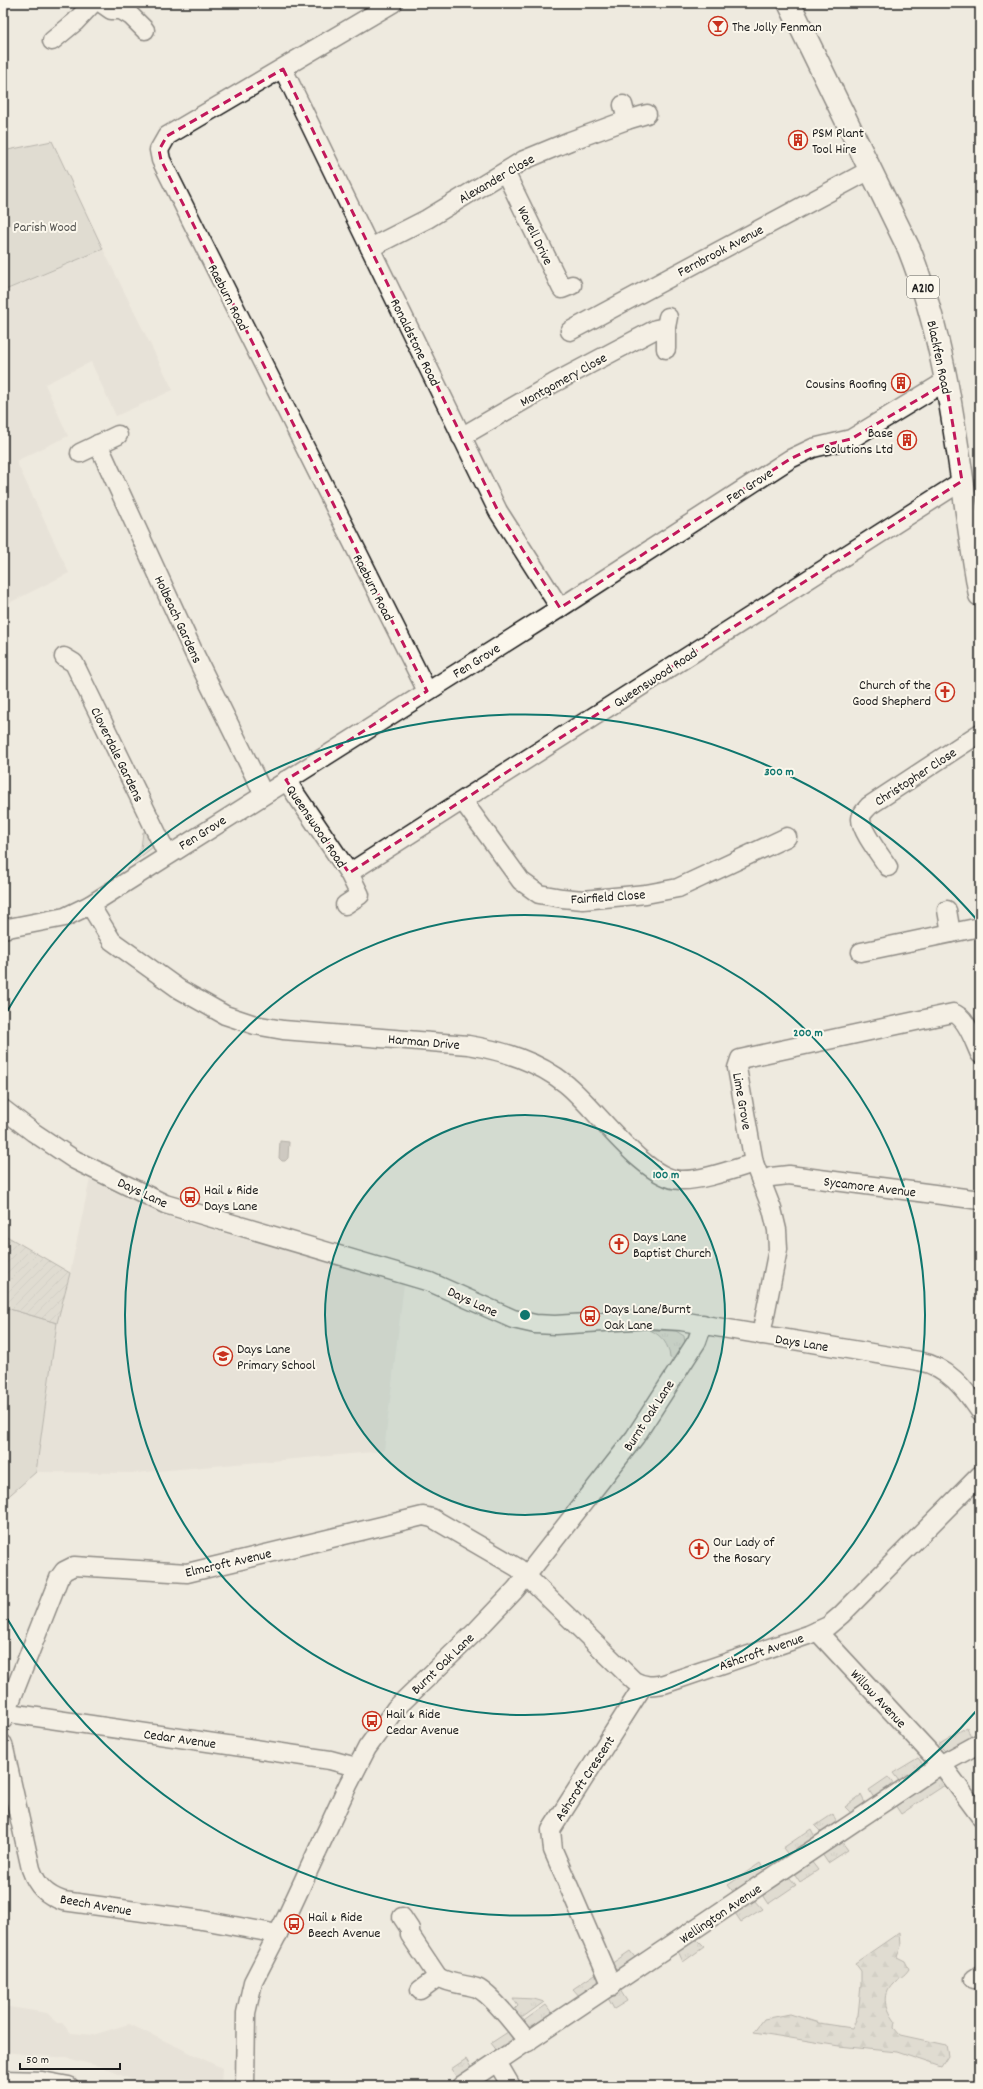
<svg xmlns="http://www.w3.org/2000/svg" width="983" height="2089" font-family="Dekko,sans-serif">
<defs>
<pattern id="grass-tufts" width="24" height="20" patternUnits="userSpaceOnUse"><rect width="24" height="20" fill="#ceccc2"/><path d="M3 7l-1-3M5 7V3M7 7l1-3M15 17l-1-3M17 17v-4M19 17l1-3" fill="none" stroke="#b0afa6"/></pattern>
<pattern id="forest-firs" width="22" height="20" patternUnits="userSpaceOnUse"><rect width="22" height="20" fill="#ceccc2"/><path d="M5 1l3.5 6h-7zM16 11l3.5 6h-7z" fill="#b0afa6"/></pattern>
<pattern id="garden-furrows" width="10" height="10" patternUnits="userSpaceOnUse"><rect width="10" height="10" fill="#ceccc2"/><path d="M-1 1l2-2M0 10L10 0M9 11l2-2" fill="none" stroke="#b0afa6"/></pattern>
</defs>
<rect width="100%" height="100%" fill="#eeeadf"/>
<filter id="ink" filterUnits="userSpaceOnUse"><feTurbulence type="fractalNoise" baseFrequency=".025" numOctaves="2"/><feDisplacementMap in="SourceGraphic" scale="8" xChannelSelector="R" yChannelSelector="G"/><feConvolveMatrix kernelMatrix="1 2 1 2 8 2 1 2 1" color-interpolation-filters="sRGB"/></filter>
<g filter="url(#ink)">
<g fill="#dedad1">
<path d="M 103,249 L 173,390 L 116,416 L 91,362 L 45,384 L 68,436 L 16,461 L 69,573 L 3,606 L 3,292 Z"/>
<path d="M 90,1179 L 171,1218 L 404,1284 L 384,1451 L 135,1473 L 36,1472 L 57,1323 L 70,1273 Z"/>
<path d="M 3,2006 L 47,2013 L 58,2023 L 62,2023 L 71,2033 L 93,2035 L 129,2024 L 222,2068 L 221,2086 L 147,2086 L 102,2067 L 67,2058 L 3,2052 Z"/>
</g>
<g fill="url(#grass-tufts)" stroke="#75746f">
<path d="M 143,832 L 146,832 L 153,847 L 134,862 L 141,848 Z"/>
<path d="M 650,1330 L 676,1331 L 684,1336 L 685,1343 L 674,1359 L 670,1358 C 669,1344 662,1336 650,1330 Z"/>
<path d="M 967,1727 L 971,1738 L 946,1752 L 938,1744 Z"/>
<path d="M 918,1758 L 923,1764 L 899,1781 L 893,1773 Z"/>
<path d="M 888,1777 L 894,1785 L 874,1798 L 869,1790 Z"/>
<path d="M 938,1777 L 945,1785 L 901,1814 L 895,1805 Z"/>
<path d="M 861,1795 L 866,1805 L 853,1815 L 845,1807 Z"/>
<path d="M 833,1814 L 837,1824 L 823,1834 L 815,1826 Z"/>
<path d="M 811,1829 L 816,1839 L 790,1857 L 783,1848 Z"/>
<path d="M 841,1841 L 848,1850 L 828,1863 L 822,1854 Z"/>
<path d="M 811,1861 L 818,1870 L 800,1882 L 794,1873 Z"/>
<path d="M 760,1863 L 766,1873 L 735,1894 L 728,1885 Z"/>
<path d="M 789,1877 L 796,1885 L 768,1904 L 762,1895 Z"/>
<path d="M 754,1900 L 762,1909 L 741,1922 L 735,1913 Z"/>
<path d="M 696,1939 L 704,1947 L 683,1962 L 678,1951 Z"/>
<path d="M 630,1951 L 637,1960 L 621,1969 L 614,1968 L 611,1964 Z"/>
<path d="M 598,1972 C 601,1987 591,1991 581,1998 L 573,1989 Z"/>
<path d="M 620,1990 L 627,2001 L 614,2009 L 608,1998 Z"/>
<path d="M 513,1998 L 534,1999 L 544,2002 L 523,2017 L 517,2017 L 512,2012 L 518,2006 Z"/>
<path d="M 546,2005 L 554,2016 C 543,2023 533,2033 521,2023 Z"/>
<path d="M 511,2030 C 516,2041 506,2046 498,2052 L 491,2043 Z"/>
<path d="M 466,2059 L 472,2069 L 458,2079 L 451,2069 Z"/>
</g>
<path fill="url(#forest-firs)" stroke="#75746f" d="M 900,1932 L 901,1946 L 897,1957 L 905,1961 L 909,1969 C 904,1977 899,1977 893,1984 C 881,1996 887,2010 895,2021 L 894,2028 L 900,2035 L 946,2045 L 948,2056 L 941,2067 L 897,2052 L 839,2046 L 754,2032 L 764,2019 L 790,2014 L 819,2023 L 852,2028 L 858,2016 L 861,1985 L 861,1971 L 855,1963 Z"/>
<g fill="#ceccc2" stroke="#75746f">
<path d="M 52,141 L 103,249 L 3,291 L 3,151 Z"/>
<path d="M 3,1307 L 57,1323 L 36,1472 L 3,1501 Z"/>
</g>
<path fill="url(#garden-furrows)" stroke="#75746f" d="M 3,1234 L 70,1273 L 57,1323 L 3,1307 Z"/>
<path fill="#a6a39d" stroke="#6f6d69" d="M 280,1141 L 289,1142 L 288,1158 L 285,1161 L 282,1161 L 279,1158 Z"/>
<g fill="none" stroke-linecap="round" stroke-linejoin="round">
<defs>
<g id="minor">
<path d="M 101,3 L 111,10 L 121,10 L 131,16 L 145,30"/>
<path d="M 393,3 L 167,136 L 159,150 L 161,160 L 427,691"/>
<path d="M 52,41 L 75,22 L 93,3"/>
<path d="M 283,69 L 498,511 L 560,608"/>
<path d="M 627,120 L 647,114"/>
<path d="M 505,172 L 562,289 L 572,285"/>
<path d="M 370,248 L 427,219 L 524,160 L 570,141 L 627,120 L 623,105"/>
<path d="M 666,327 L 666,349"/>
<path d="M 570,331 L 870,170"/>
<path d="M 461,437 L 554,383 L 656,329 L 666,327 L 668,317"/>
<path d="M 98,444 L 194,653 L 263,793"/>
<path d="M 80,453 L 118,435"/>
<path d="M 64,657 L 74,663 L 167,854"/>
<path d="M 286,780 L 349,873 L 962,481"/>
<path d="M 463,801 L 521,881 L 539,894 L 562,898 L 583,900 L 646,894 L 678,888 L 787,837"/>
<path d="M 888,867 C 881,856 861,831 861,819 C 861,813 866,810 869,806 L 980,733"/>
<path d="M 90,905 L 112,941 L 179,989 L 225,1015 L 255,1025 L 283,1030 L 468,1045 C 504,1051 537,1061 566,1084 C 595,1107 644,1179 680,1180 C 701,1181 734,1169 754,1163"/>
<path d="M 345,905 L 360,895 L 349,873"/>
<path d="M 947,910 L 951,933"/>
<path d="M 3,929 L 65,917 L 90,905 L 560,608 L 790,459 L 813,448 L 851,439 L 946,381"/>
<path d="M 861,952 L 980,927"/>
<path d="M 3,1109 L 33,1132 L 75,1160 L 165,1204 L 430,1282 L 513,1319 L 535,1324 L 555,1325 L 650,1319 L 681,1321 L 919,1361 C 948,1367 964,1388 980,1411"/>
<path d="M 761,1181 L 771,1177 L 789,1175 L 980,1200"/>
<path d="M 761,1335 L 778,1249 L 777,1230 L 772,1209 L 754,1163 L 737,1068 L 740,1059 L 953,1013 C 967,1017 974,1042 980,1054"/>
<path d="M 817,1631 L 946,1770 L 980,1816"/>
<path d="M 3,1712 L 330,1760 L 356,1767"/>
<path d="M 3,1720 L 59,1578 L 64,1571 L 74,1566 L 187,1573 L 423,1516 L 432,1518 L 518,1568 L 634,1681 C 645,1687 653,1686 664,1684 L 808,1635 L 828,1626 L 841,1615 L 980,1475"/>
<path d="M 3,1744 L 31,1869 C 37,1886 46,1895 63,1901 L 202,1920 L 278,1934"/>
<path d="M 402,1917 L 410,1929 L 410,1935 L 438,1977"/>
<path d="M 974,1979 L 980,1975"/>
<path d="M 612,1986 L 553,1850 L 551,1830 L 643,1686"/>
<path d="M 420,1990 L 438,1977 C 450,1984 464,1984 477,1988 C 491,1994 518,2029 528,2042"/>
<path d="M 497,2062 L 511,2086"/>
<path d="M 3,2080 L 42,2081 L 69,2086"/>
<path d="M 245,2086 L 246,2013 L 253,1982 L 289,1912 L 348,1785 L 367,1748 L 396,1708 L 477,1630 L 516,1589 L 635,1437 L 697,1341 L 703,1324"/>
<path d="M 461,2086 L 875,1808 L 940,1765 L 980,1743"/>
</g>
<path id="major" d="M 789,3 L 909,249 C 953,359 959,480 980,595"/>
</defs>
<use href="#minor" stroke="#1c1c1c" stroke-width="21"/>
<use href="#major" stroke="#1c1c1c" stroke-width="25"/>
<use href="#minor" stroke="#fbf7ec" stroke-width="18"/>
<use href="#major" stroke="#fbf7ec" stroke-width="22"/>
</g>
</g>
<path d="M0 0H983V2089H0ZM 283,69 L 498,511 L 560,608 L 790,459 L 813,448 L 851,439 L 946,383 L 962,481 L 349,873 L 286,780 L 427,691 L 161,160 L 159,150 L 167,136 Z" fill="#eeeadf" fill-opacity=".55" fill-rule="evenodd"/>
<path fill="none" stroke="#c2185b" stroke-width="3" stroke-dasharray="8 5" stroke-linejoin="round" d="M 283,69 L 498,511 L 560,608 L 790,459 L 813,448 L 851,439 L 946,383 L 962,481 L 349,873 L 286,780 L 427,691 L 161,160 L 159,150 L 167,136 Z"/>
<circle cx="525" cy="1315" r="200" fill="#0f766e" fill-opacity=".12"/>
<g fill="none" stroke="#0f766e" stroke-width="2">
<circle cx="525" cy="1315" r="200"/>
<circle cx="525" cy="1315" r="400"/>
<path d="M978 1709A600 600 0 0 1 5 1615M5 1015A600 600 0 0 1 978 921"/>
</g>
<defs>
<symbol id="bar-ring" viewBox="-11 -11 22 22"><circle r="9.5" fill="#fbf7ec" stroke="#c8321e" stroke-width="1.5"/><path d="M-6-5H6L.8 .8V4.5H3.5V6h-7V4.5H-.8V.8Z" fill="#c8321e"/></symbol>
<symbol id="building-ring" viewBox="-11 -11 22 22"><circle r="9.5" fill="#fbf7ec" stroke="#c8321e" stroke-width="1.5"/><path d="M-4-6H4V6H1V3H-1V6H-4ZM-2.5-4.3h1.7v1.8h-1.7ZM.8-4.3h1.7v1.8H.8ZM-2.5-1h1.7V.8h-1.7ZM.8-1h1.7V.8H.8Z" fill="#c8321e"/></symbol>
<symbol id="church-ring" viewBox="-11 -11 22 22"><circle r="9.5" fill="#fbf7ec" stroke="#c8321e" stroke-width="1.5"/><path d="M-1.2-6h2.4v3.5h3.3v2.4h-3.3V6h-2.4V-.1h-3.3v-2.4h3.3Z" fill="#c8321e"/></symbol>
<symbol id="bus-ring" viewBox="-11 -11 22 22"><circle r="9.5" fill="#fbf7ec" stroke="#c8321e" stroke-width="1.5"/><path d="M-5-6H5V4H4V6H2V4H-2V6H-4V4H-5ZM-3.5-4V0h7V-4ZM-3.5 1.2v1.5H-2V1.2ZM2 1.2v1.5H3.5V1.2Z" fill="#c8321e"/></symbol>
<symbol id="school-ring" viewBox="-11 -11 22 22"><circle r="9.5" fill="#fbf7ec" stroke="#c8321e" stroke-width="1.5"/><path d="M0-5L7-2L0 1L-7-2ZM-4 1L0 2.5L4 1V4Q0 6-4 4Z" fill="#c8321e"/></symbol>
</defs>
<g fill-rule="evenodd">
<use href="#bar-ring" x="707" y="15" width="22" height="22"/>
<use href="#building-ring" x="787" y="129" width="22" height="22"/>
<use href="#building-ring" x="890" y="372" width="22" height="22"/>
<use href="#building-ring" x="896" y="429" width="22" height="22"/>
<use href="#church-ring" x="934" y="681" width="22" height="22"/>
<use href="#bus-ring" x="179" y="1186" width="22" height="22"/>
<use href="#church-ring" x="608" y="1233" width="22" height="22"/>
<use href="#bus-ring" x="579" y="1305" width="22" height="22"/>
<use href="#school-ring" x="212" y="1345" width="22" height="22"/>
<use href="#church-ring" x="688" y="1538" width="22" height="22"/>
<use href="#bus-ring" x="361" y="1710" width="22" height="22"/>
<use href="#bus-ring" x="283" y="1913" width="22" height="22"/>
</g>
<g text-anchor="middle" stroke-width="4" stroke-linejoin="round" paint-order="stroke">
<rect fill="#fbf7ec" stroke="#5f5e5a" stroke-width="1" x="907" y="276" width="32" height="22" rx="3"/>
<g font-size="13" font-weight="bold" fill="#1c1c1c">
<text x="923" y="292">A210</text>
</g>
<g font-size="14" fill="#1c1c1c" stroke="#fbf7ec" text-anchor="start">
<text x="732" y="31">The Jolly Fenman</text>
<text x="812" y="137">PSM Plant<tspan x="812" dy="16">Tool Hire</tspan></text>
<text x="887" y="388" text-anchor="end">Cousins Roofing</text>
<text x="893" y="437" text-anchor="end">Base<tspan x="893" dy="16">Solutions Ltd</tspan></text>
<text x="931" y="689" text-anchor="end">Church of the<tspan x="931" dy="16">Good Shepherd</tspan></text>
<text x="204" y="1194">Hail &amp; Ride<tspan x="204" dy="16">Days Lane</tspan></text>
<text x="633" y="1241">Days Lane<tspan x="633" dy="16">Baptist Church</tspan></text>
<text x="604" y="1313">Days Lane/Burnt<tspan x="604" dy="16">Oak Lane</tspan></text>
<text x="237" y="1353">Days Lane<tspan x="237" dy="16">Primary School</tspan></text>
<text x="713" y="1546">Our Lady of<tspan x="713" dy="16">the Rosary</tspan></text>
<text x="386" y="1718">Hail &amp; Ride<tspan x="386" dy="16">Cedar Avenue</tspan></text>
<text x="308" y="1921">Hail &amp; Ride<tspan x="308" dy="16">Beech Avenue</tspan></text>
</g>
<g font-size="14" fill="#1c1c1c" stroke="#fbf7ec">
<text transform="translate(496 178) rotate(-30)" y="5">Alexander Close</text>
<text transform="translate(536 235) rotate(64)" y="5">Wavell Drive</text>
<text transform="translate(720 250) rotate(-28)" y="5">Fernbrook Avenue</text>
<text transform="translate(229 297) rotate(63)" y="5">Raeburn Road</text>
<text transform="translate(416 342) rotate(64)" y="5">Ronaldstone Road</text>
<text transform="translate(940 357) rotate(78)" y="5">Blackfen Road</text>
<text transform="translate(563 379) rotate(-29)" y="5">Montgomery Close</text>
<text transform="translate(749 485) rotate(-33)" y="5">Fen Grove</text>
<text transform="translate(374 587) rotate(63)" y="5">Raeburn Road</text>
<text transform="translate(179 619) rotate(65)" y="5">Holbeach Gardens</text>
<text transform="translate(476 660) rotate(-32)" y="5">Fen Grove</text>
<text transform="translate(655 677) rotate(-33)" y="5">Queenswood Road</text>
<text transform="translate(118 754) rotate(64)" y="5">Cloverdale Gardens</text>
<text transform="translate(915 776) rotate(-33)" y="5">Christopher Close</text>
<text transform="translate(317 826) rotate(56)" y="5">Queenswood Road</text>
<text transform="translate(202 832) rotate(-32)" y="5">Fen Grove</text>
<text transform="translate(608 896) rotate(-4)" y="5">Fairfield Close</text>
<text transform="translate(424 1041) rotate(5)" y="5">Harman Drive</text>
<text transform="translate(743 1101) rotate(80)" y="5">Lime Grove</text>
<text transform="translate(870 1186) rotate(7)" y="5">Sycamore Avenue</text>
<text transform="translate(143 1192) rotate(25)" y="5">Days Lane</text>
<text transform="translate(473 1301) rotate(25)" y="5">Days Lane</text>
<text transform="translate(802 1342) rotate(9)" y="5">Days Lane</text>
<text transform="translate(648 1415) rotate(-57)" y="5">Burnt Oak Lane</text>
<text transform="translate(228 1562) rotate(-13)" y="5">Elmcroft Avenue</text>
<text transform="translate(761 1651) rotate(-19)" y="5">Ashcroft Avenue</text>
<text transform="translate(442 1663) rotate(-44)" y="5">Burnt Oak Lane</text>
<text transform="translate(879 1698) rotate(47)" y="5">Willow Avenue</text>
<text transform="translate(180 1738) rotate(8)" y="5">Cedar Avenue</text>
<text transform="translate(584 1778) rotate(-57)" y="5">Ashcroft Crescent</text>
<text transform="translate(96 1904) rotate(10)" y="5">Beech Avenue</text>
<text transform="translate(720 1913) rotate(-34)" y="5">Wellington Avenue</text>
</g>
<g font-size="14" fill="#51514e" stroke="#fbf7ec">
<text x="45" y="231">Parish Wood</text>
</g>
</g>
<circle cx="525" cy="1315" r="6" fill="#0f766e" stroke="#fbf7ec" stroke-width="2"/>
<g font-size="12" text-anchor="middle" font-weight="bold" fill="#0f766e" stroke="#fbf7ec" stroke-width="4" stroke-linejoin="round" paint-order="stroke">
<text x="779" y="775">300 m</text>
<text x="808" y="1036">200 m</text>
<text x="666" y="1178">100 m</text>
</g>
<rect width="983" height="2089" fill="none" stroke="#fbf7ec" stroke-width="16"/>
<rect x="8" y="8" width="967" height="2073" fill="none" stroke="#1c1c1c" stroke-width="1.5" filter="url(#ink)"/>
<path d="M20 2063v6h100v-6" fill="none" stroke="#1c1c1c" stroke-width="2"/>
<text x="26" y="2063" font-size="12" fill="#1c1c1c" stroke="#fbf7ec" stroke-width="3" paint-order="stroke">50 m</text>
</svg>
